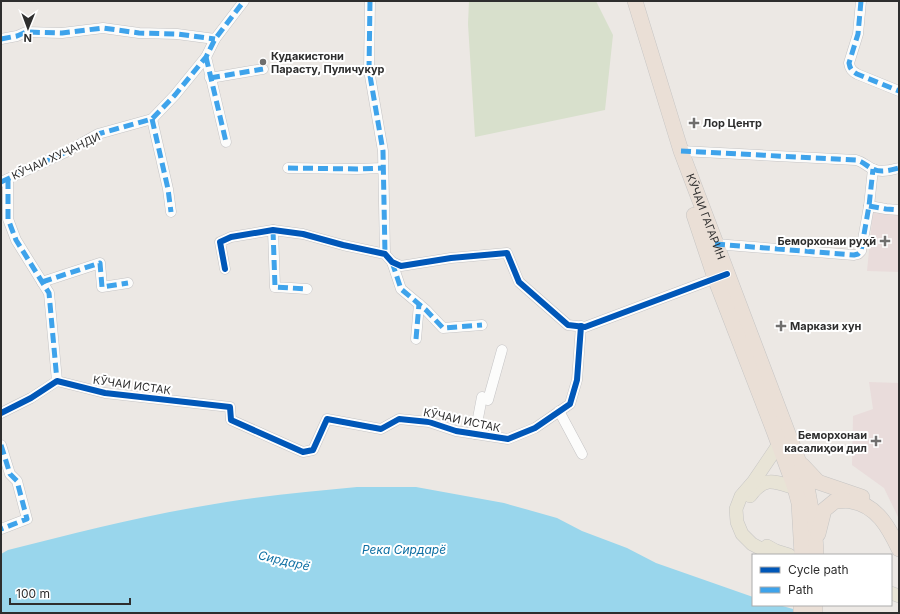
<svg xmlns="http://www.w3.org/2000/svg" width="900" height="614" font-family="Inter,sans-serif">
<rect width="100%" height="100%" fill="#ece8e4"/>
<g fill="#e9dcdb">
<path d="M 873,210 L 899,211 L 899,272 L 867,271 Z"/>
<path d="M 869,382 L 899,383 L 899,519 L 884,488 L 852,465 L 853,416 L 873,409 Z"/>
</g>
<path fill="#d8e0cc" d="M 469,1 L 596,1 L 613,35 L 605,110 L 475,137 L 468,24 Z"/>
<path fill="#99d6ec" d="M 357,487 L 416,487 L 504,503 L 557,518 L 582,531 L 627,548 L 656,563 L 753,597 L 753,605 L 779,605 L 807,613 L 1,613 L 1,554 L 8,550 C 71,534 134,518 197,507 C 250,497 304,492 357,487 Z"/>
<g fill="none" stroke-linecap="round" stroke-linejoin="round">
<defs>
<g id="minor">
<path d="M 370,1 L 369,70 L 383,151 L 385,254"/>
<path d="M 861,1 L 858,34 L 849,63 C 850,69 852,71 857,74 L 899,91"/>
<path d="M 1,39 L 17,36 L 26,32 L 62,33 L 103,28 L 139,33 L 177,34 L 215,39"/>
<path d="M 206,57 L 226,142"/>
<path d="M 210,78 L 263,69"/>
<path d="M 152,119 L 168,189 L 171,212"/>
<path d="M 681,151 L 856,160 C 864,162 866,166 873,169 C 881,173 891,170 899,168"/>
<path d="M 288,168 L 357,169 L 383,168"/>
<path d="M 8,179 L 8,219 L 16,240 L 49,293 L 57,381"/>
<path d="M 1,182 L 66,152 L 98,134 L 152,119 L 175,95 L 206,57 L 215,39 L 244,1"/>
<path d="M 869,206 L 886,209 L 899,210"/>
<path d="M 273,230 L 275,287 L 307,289"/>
<path d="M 715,244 L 854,255 L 858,254 L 861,251 L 869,206 L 873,169"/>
<path d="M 392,262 L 401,289 L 426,310 L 443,328 L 482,325"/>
<path d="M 225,269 L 220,242 L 231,237 L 273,230 L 303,234 L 343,245 L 385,254 L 392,262 L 401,266 L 451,258 L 507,253 L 519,282 L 568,325 L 585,327 L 721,276"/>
<path d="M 42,282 L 100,263 L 102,287 L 128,283"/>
<path d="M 416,339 L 419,304"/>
<path d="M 559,411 L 582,454"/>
<path d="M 1,413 L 31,398 L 57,381 L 105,393 L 230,407 L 231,420 L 303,452 L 313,450 L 327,419 L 381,429 L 399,419 L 429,422 L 456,431 L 508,439 L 535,428 L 570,404 L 577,380 L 581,326"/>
<path d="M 475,434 L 482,397 L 488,400 L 502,350"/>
<path d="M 1,445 L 10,474 L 17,481 L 27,519 L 1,529"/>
</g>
<g id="major">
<path d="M 750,496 C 765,476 773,481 795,488"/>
<path d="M 767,546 L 776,551 L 789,555"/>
<path d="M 773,555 L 752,544 L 742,534 L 737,522 L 736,509 L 741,496 L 754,481 L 779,444"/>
<path d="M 891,593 L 899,596"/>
</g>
<g id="highway">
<path id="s1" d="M 635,1 L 681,151 L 806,481 C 810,505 816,530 816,555"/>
<path d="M 694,215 L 715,278 L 774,431 L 795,488 L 799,503 L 802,555"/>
<path d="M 802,465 L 818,482 L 862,497"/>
<path d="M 818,534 L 824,510 L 835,501 C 841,501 846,500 851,501 C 877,505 889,528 899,549"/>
<path d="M 801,613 L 801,605"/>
<path d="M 815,613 L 815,605"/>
</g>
</defs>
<use href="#minor" stroke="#c5c4c5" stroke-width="11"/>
<use href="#major" stroke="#c6c5c4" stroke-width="14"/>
<use href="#highway" stroke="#c6c5c4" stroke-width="16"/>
<use href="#minor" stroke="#fcfcfb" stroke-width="10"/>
<use href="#major" stroke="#e8e4d6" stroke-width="13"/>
<use href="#highway" stroke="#eadfd6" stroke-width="15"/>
<g stroke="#3ea3eb" stroke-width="5" stroke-dasharray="10 5" stroke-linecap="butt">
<path d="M 370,1 L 369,70 L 383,151 L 385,254"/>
<path d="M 861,1 L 858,34 L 849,63 C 850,69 852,71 857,74 L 899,91"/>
<path d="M 1,39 L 17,36 L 26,32 L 62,33 L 103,28 L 139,33 L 177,34 L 215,39"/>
<path d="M 206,57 L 226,142"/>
<path d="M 210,78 L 263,69"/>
<path d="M 152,119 L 168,189 L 171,212"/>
<path d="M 681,151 L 856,160 C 864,162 866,166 873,169 C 881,173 891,170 899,168"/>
<path d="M 288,168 L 357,169 L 383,168"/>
<path d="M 8,179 L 8,219 L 16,240 L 49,293 L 57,381"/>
<path d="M 1,182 L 66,152 L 98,134 L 152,119 L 175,95 L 206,57 L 215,39 L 244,1"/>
<path d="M 869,206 L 886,209 L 899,210"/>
<path d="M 273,230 L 275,287 L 307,289"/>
<path d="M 715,244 L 854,255 L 858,254 L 861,251 L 869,206 L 873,169"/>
<path d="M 392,262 L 401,289 L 426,310 L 443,328 L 482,325"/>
<path d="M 42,282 L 100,263 L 102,287 L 128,283"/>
<path d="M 416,339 L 419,304"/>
<path d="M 1,445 L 10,474 L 17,481 L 27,519 L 1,529"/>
</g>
<defs>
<g id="cycleway">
<path d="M 225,269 L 220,242 L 231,237 L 273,230 L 303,234 L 343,245 L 385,254 L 392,262 L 401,266 L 451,258 L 507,253 L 519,282 L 568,325 L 585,327 L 727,274"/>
<path d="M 1,413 L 31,398 L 57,381 L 105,393 L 230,407 L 231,420 L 303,452 L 313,450 L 327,419 L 381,429 L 399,419 L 429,422 L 456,431 L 508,439 L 535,428 L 570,404 L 577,380 L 581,326"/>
</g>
</defs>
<use href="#cycleway" stroke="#fff" stroke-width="8"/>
<use href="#cycleway" stroke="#0057b8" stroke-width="6"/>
</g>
<g fill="#706f6e" stroke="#fff" stroke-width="1.5">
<circle cx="263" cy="62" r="4"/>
<path d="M692 117h4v4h4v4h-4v4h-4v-4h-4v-4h4z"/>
<path d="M883 235h4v4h4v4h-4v4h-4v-4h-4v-4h4z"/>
<path d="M779 320h4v4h4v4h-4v4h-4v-4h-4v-4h4z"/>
<path d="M874 435h4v4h4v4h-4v4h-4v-4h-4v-4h4z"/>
</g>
<g text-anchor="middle" stroke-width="4" stroke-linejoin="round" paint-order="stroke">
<g font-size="11" font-weight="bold" fill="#2e2e2e" stroke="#fff" text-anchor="start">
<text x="271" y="60">Кудакистони<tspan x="271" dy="13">Парасту, Пуличукур</tspan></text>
<text x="703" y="127">Лор Центр</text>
<text x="876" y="245" text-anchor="end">Беморхонаи руҳӣ</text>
<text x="790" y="330">Маркази хун</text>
<text x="867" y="439" text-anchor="end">Беморхонаи<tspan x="867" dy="13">касалиҳои дил</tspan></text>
</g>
<g font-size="11" fill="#2e2e2e" stroke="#fff">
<text transform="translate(56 156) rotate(-25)" y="4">КӮЧАИ ХУҶАНДИ</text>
<text dy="4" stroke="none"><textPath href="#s1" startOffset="227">КӮЧАИ ГАГАРИН</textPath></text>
<text transform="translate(132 385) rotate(8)" y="4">КӮЧАИ ИСТАК</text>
<text transform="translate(462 420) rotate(12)" y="4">КӮЧАИ ИСТАК</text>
</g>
<g font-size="12" font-style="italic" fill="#0d6fa3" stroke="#fff">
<text x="404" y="554">Река Сирдарё</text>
<text transform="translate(284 561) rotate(13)" y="4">Сирдарё</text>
</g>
</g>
<rect width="900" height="614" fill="none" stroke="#2e2e2e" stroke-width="4"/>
<rect x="752" y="554" width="140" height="52" fill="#ffffff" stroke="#ababab"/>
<rect x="760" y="567" width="20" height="6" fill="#0057b8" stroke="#ababab"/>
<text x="788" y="574" font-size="12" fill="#2e2e2e">Cycle path</text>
<rect x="760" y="587" width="20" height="6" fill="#3ea3eb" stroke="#ababab"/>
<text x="788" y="594" font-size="12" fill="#2e2e2e">Path</text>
<g transform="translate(28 28) rotate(181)" stroke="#ffffff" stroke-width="3" paint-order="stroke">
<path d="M0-3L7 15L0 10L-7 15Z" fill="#2e2e2e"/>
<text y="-6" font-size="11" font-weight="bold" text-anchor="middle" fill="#2e2e2e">N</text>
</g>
<path d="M10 598v6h120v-6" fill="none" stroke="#2e2e2e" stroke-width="2"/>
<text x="16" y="598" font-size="12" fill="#2e2e2e" stroke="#ffffff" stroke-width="3" paint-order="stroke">100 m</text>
</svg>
